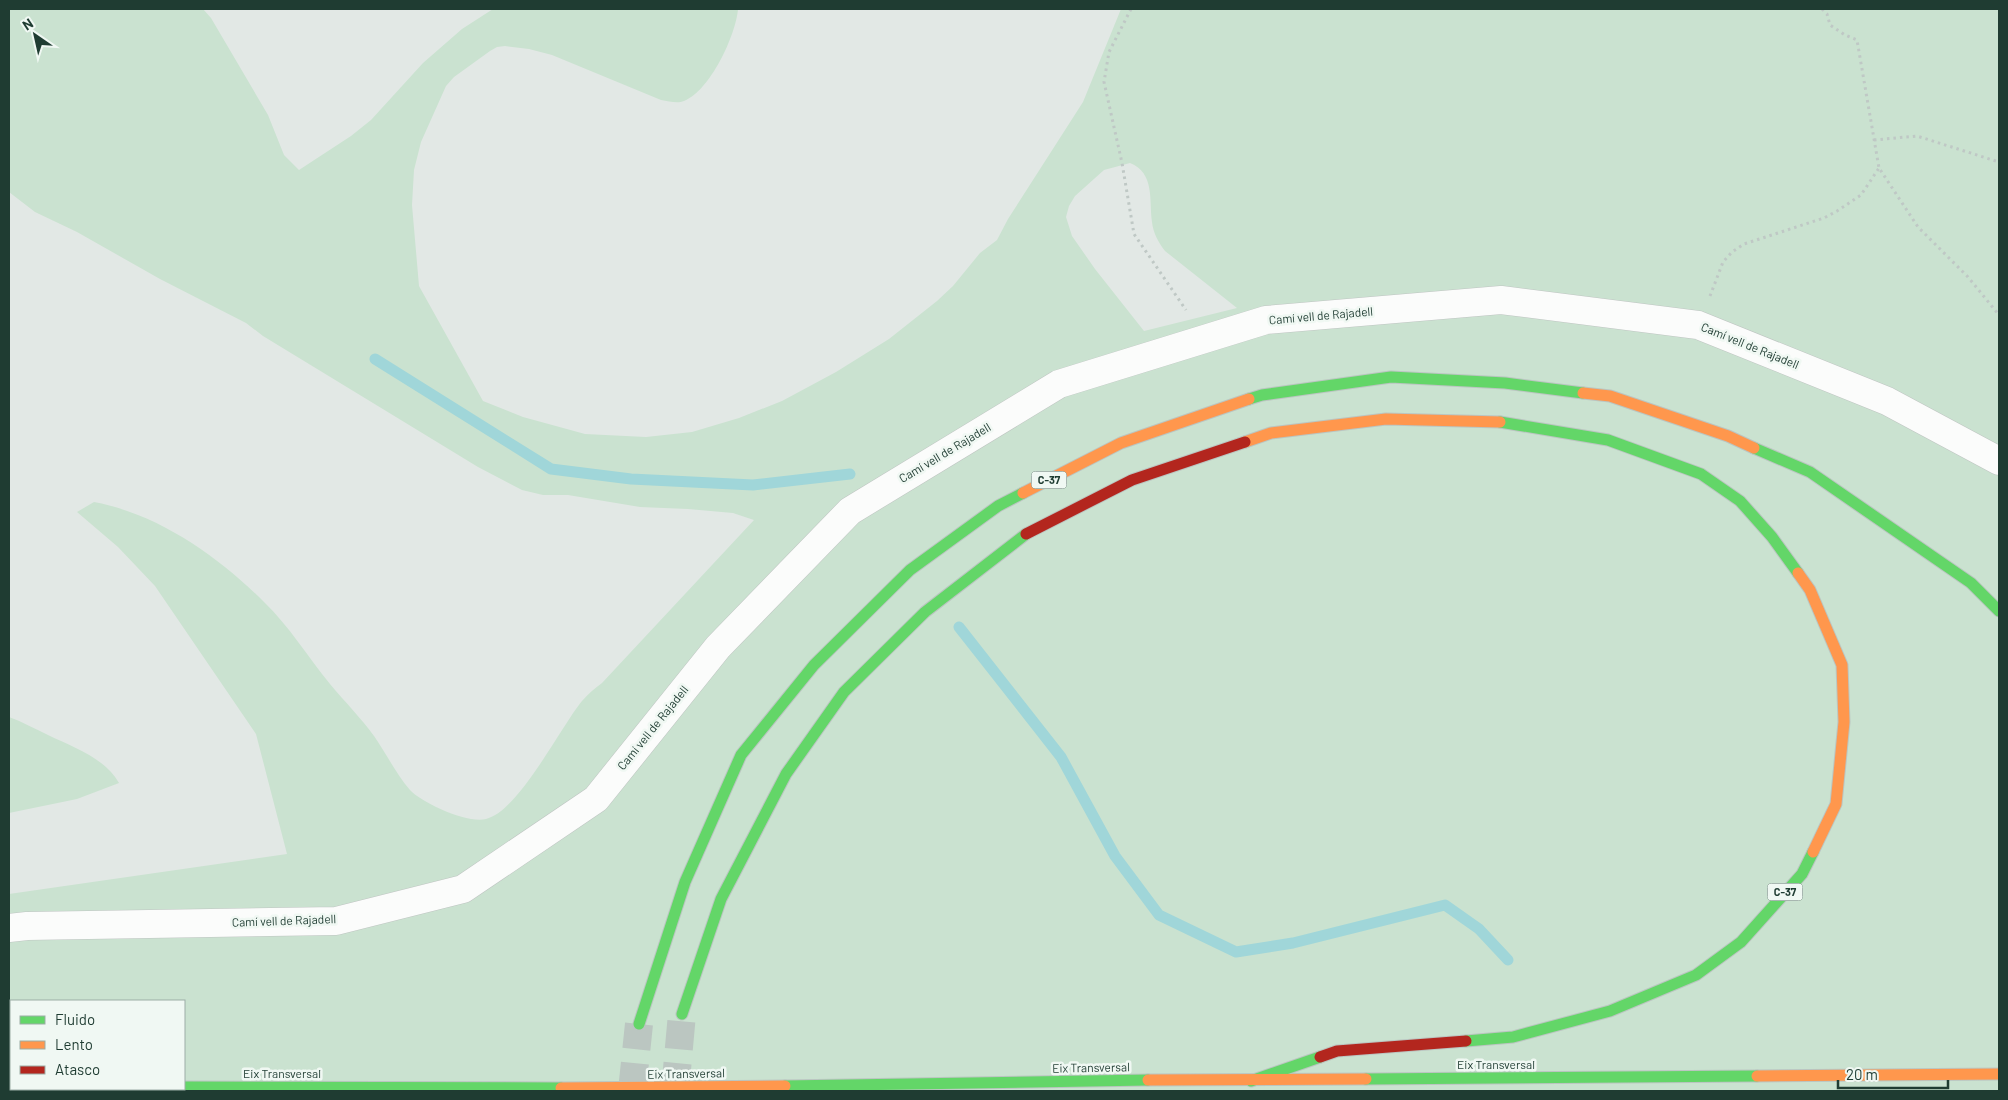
<svg xmlns="http://www.w3.org/2000/svg" width="2008" height="1100" font-family="Barlow,sans-serif">
<rect width="100%" height="100%" fill="#e2e8e5"/>
<g fill="#cae2d0" fill-rule="evenodd">
<path d="M 9,9 L 203,9 L 211,18 L 268,115 L 284,155 L 299,170 L 351,136 L 371,120 L 423,63 L 462,29 L 493,9 L 738,9 C 736,35 710,91 684,101 C 677,104 669,101 661,100 L 552,55 L 529,49 L 505,46 L 497,47 L 490,51 L 454,77 L 446,86 L 421,142 L 414,170 L 412,205 L 419,286 L 483,401 L 523,417 L 585,434 L 646,437 L 692,432 L 739,418 L 782,401 L 836,372 L 889,339 L 937,301 L 953,286 L 980,253 L 997,240 L 1008,219 L 1083,102 L 1121,9 L 1999,9 L 1999,1091 L 9,1091 L 9,894 L 287,854 L 256,734 L 155,586 L 118,547 L 77,512 L 94,502 C 158,514 218,556 264,602 C 289,626 308,657 330,684 C 345,702 361,718 374,736 C 386,753 396,774 410,790 C 422,803 468,824 486,819 C 518,812 560,728 582,701 C 588,694 595,688 602,683 L 754,520 L 733,513 L 688,509 L 640,507 L 568,495 L 543,495 L 522,490 L 478,467 L 263,336 L 246,323 L 160,279 L 77,232 L 35,212 L 9,192 ZM 1130,163 C 1155,173 1149,200 1152,222 C 1153,233 1159,243 1165,251 L 1237,308 L 1144,331 L 1095,269 L 1072,236 L 1066,217 L 1069,206 L 1075,196 L 1104,170 ZM 11,1001 L 184,1001 L 184,1089 L 11,1089 Z"/>
<path d="M 9,717 C 23,722 35,729 48,735 C 73,747 105,758 119,783 L 77,799 L 9,813 Z"/>
</g>
<g fill="none" stroke-linecap="round" stroke-linejoin="round">
<g stroke="#a0d6d9" stroke-width="11">
<path d="M 375,359 L 551,469 L 631,479 L 753,485 L 850,474"/>
<path d="M 959,627 L 1061,757 L 1115,856 L 1159,915 L 1236,952 L 1293,943 L 1445,905 L 1479,929 L 1508,960"/>
</g>
<g stroke="#bbc6c1" stroke-width="28" stroke-dasharray="28 14" stroke-linecap="butt">
<path d="M 632,1091 L 639,1024"/>
<path d="M 675,1091 L 682,1014"/>
</g>
<defs>
<path id="street" d="M 9,928 L 27,926 L 336,921 L 463,889 L 596,799 L 718,647 L 850,511 L 1059,384 L 1266,320 L 1501,300 L 1698,325 L 1887,401 L 1999,461"/>
<g id="fast">
<path d="M 1249,399 L 1262,395 L 1391,377 L 1505,383 L 1583,393"/>
<path d="M 1500,422 L 1608,440 L 1701,474 L 1740,501 L 1772,537 L 1798,573"/>
<path d="M 1754,448 L 1810,472 L 1971,583 L 1999,611"/>
<path d="M 682,1014 L 721,899 L 786,774 L 844,692 L 925,612 L 1026,534"/>
<path d="M 639,1024 L 685,882 L 741,755 L 814,665 L 910,570 L 998,506 L 1023,493"/>
<path d="M 1466,1041 L 1513,1037 L 1610,1011 L 1696,975 L 1741,942 L 1802,874 L 1813,852"/>
<path d="M 1366,1079 L 1757,1076"/>
<path d="M 1251,1081 L 1320,1057"/>
<path d="M 785,1086 L 1148,1080"/>
<path d="M 184,1087 L 561,1088"/>
</g>
<g id="slow">
<path d="M 1583,393 L 1610,396 L 1728,436 L 1754,448"/>
<path d="M 1245,442 L 1271,433 L 1386,419 L 1500,422"/>
<path d="M 1023,493 L 1121,443 L 1249,399"/>
<path d="M 1798,573 L 1810,590 L 1842,665 L 1844,722 L 1836,804 L 1813,852"/>
<path d="M 1757,1076 L 1999,1074"/>
<path d="M 1148,1080 L 1366,1079"/>
<path d="M 9,1085 L 11,1085"/>
<path d="M 561,1088 L 785,1086"/>
</g>
<g id="jam">
<path d="M 1026,534 L 1132,480 L 1245,442"/>
<path d="M 1320,1057 L 1337,1051 L 1466,1041"/>
</g>
</defs>
<use href="#street" stroke="#bfc5c2" stroke-width="29"/>
<use href="#fast" stroke="#bbc5c1" stroke-width="13"/>
<use href="#slow" stroke="#bbc5c1" stroke-width="13"/>
<use href="#jam" stroke="#bbc5c1" stroke-width="13"/>
<g stroke="#bfc8c5" stroke-width="3" stroke-dasharray="2.5 4" stroke-linecap="butt">
<path d="M 1131,9 L 1109,52 L 1104,82 L 1122,163 L 1134,234 L 1186,310"/>
<path d="M 1822,9 L 1827,14 L 1830,25 L 1845,35 L 1857,40 L 1879,168 L 1918,227 L 1968,277 L 1999,315"/>
<path d="M 1874,140 L 1917,136 L 1999,162"/>
<path d="M 1710,296 L 1723,262 L 1732,252 L 1744,244 L 1824,218 L 1837,211 L 1861,195 L 1879,168"/>
</g>
<use href="#street" stroke="#fbfcfb" stroke-width="28"/>
<use href="#fast" stroke="#63d668" stroke-width="11"/>
<use href="#slow" stroke="#ff974d" stroke-width="11"/>
<use href="#jam" stroke="#b3261e" stroke-width="11"/>
</g>
<g text-anchor="middle" stroke-width="5" stroke-linejoin="round" paint-order="stroke">
<g fill="#f0f8f3" stroke="#5e746c" stroke-width="1">
<rect x="1031.5" y="471.5" width="35" height="17" rx="4"/>
<rect x="1767.5" y="883.5" width="35" height="17" rx="4"/>
</g>
<g font-size="11" font-weight="bold" fill="#1f3c32">
<text x="1049" y="484">C-37</text>
<text x="1785" y="896">C-37</text>
</g>
<g font-size="12" fill="#1f3c32" stroke="#f0f8f3">
<text transform="translate(1321 316) rotate(-5)" y="4">Camí vell de Rajadell</text>
<text transform="translate(1750 346) rotate(22)" y="4">Camí vell de Rajadell</text>
<text transform="translate(945 453) rotate(-31)" y="4">Camí vell de Rajadell</text>
<text transform="translate(653 728) rotate(-51)" y="4">Camí vell de Rajadell</text>
<text transform="translate(284 921) rotate(-2)" y="4">Camí vell de Rajadell</text>
<text x="1496" y="1069">Eix Transversal</text>
<text transform="translate(1091 1068) rotate(-1)" y="4">Eix Transversal</text>
<text x="282" y="1078">Eix Transversal</text>
<text transform="translate(686 1074) rotate(-1)" y="4">Eix Transversal</text>
</g>
</g>
<rect width="2008" height="1100" fill="none" stroke="#1f3c32" stroke-width="20"/>
<rect x="10" y="1000" width="175" height="90" fill="#f0f8f3" stroke="#9cada6"/>
<rect x="20" y="1016" width="25" height="8" fill="#63d668" stroke="#9cada6"/>
<text x="55" y="1025" font-size="15" fill="#1f3c32">Fluido</text>
<rect x="20" y="1041" width="25" height="8" fill="#ff974d" stroke="#9cada6"/>
<text x="55" y="1050" font-size="15" fill="#1f3c32">Lento</text>
<rect x="20" y="1066" width="25" height="8" fill="#b3261e" stroke="#9cada6"/>
<text x="55" y="1075" font-size="15" fill="#1f3c32">Atasco</text>
<g transform="translate(35 35) rotate(326)" stroke="#f0f8f3" stroke-width="4" paint-order="stroke">
<path d="M0-4L9 19L0 12L-9 19Z" fill="#1f3c32"/>
<text y="-8" font-size="14" font-weight="bold" text-anchor="middle" fill="#1f3c32">N</text>
</g>
<path d="M1838 1080v8h110v-8" fill="none" stroke="#1f3c32" stroke-width="2.5"/>
<text x="1846" y="1080" font-size="15" fill="#1f3c32" stroke="#f0f8f3" stroke-width="4" paint-order="stroke">20 m</text>
</svg>
